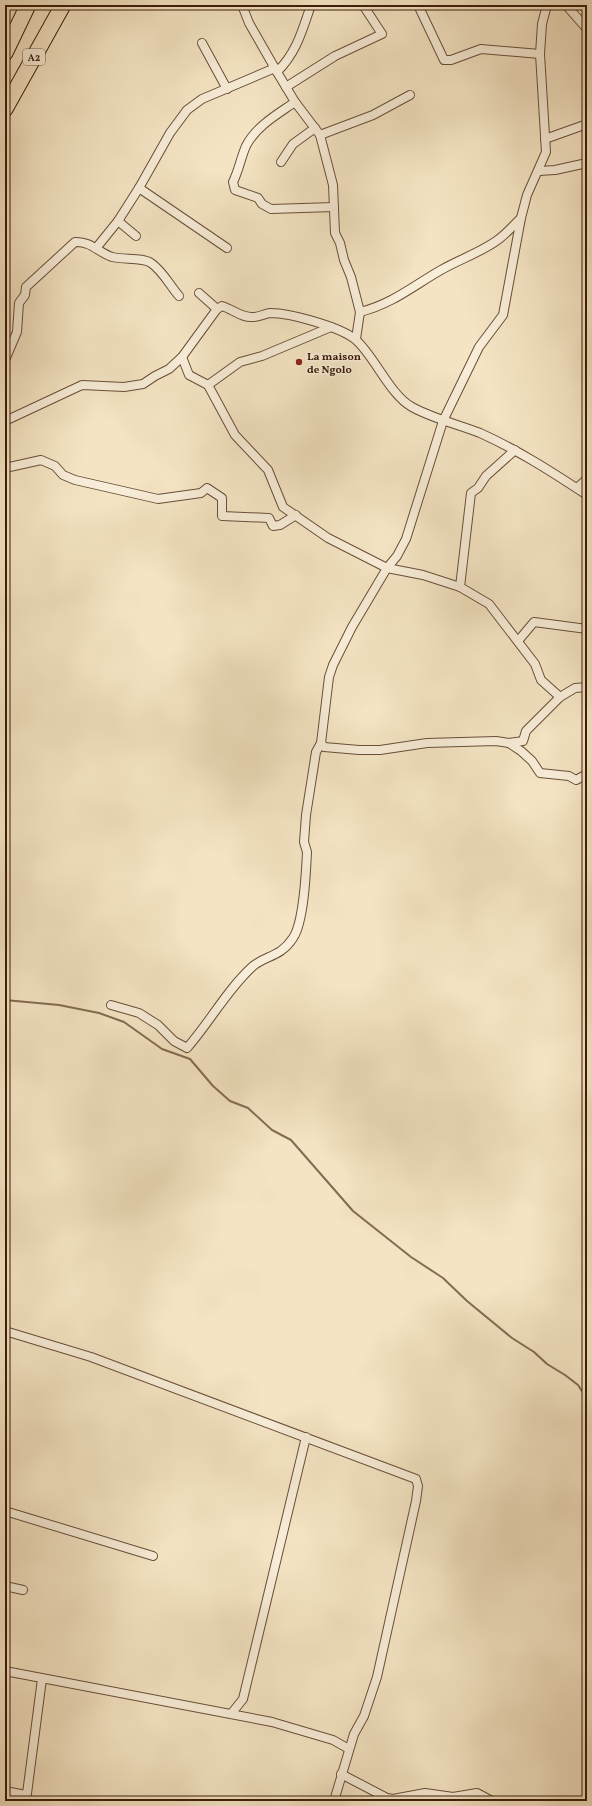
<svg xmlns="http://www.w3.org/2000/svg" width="592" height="1806" font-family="Vollkorn,serif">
<rect width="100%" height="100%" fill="#f4e4c3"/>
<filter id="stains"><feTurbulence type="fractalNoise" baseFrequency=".005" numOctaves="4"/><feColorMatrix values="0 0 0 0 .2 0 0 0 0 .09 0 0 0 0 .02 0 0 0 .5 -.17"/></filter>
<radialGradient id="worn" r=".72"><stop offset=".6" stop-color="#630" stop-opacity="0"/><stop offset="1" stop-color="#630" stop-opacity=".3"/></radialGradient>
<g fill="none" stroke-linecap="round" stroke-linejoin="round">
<path stroke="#846b53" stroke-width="2" d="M 5,1000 L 59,1005 L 99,1013 L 124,1022 L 162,1049 L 190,1059 L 213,1086 L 230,1101 L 248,1108 L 272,1130 L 291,1140 L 353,1211 L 411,1257 L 443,1278 L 467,1301 L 512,1338 L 534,1352 L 547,1364 L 565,1375 L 578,1385 L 587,1399"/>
<defs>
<g id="street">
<path d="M 242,5 L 249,23 L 277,72 L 295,102 L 320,135 L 333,185 L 335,233 L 340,243 L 344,260 L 351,277 L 360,312 L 356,339"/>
<path d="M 418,5 L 444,60 L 451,60 L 481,49 L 540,54"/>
<path d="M 547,5 L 542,24 L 540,54 L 546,152 L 527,195 L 521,218 L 503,315 L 479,347 L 443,421 L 406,539 L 397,556 L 387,568 L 352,627 L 333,665 L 329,677 L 321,743 L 324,747 L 359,750 L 380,750 L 427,743 L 496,741 L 509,743 L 523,741 L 526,731 L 560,697 L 575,688 L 587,687"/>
<path d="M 566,5 L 587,29"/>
<path d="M 202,43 L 227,89"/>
<path d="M 277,72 C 297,52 302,31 311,5"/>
<path d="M 286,87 L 335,56 L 382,34 L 363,5"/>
<path d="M 295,102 C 278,114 256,126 246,146 C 241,157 239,170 233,182 L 235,190 L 258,198 L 262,204 L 271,209 L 334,207"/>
<path d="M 320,135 L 373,115 L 410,95"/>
<path d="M 545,139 L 587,124"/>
<path d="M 281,162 L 293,144 L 315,128"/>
<path d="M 539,171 L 555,170 L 587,163"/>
<path d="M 139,188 L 227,248"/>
<path d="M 118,221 L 136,236"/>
<path d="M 97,247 L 118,221 L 139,188 L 170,133 L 187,110 L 202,99 L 275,68"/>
<path d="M 199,293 L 217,309"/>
<path d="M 360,312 C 392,304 413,286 441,270 C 460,259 482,252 499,239 C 507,233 514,225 521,218"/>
<path d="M 182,357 L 189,375 L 208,385 L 235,435 L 268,470 L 283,507 L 328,538 L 387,568 L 423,575 L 460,587 L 489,604 L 535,664 L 541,680 L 560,697"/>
<path d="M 5,360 L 17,332 L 19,303 L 25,295 L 26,287 L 75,242 C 91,241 99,253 112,257 C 124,260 143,257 151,263 C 163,271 170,286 179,296"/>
<path d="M 208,385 L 240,362 L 262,356 L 331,327"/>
<path d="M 5,421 L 82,385 L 124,387 L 143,384 L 155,376 L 169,369 L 182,357 L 217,309 L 222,306 C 232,309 242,318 253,317 C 259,317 264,314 270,313 C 290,313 341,327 356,340 C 375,357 390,395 412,407 C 434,419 457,424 480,433 C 518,450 552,472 587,495"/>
<path d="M 5,468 L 41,460 L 55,466 L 63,475 L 75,480 L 158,499 L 201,493 L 207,488 L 222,498 L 222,516 L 269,518 L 273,526 L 280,525 L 296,515"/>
<path d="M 577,488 L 587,479"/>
<path d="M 460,587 L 471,493 L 478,488 L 486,476 L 515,450"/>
<path d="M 518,641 L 534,622 L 587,629"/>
<path d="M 509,743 L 521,751 L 532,761 L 540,773 L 569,776 L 576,780 L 587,774"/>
<path d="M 111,1005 L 139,1013 L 158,1025 L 174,1041 L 187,1048 C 210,1022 226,991 252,967 C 265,955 280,958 293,938 C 304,922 306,872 307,852 L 304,842 L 306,815 L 316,752 L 321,743"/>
<path d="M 5,1331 L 91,1357 L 416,1479 L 418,1486 L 416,1501 L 377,1677 L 364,1716 L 354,1734 L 334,1801"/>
<path d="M 5,1511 L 153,1556"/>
<path d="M 5,1586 L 23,1590"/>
<path d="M 5,1671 L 272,1722 L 333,1740 L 349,1749"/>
<path d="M 231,1714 L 243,1699 L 306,1437"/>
<path d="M 341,1774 L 387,1798 L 393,1799 L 425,1793 L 453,1797 L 477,1793 L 492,1801"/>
<path d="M 5,1791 L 26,1795"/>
<path d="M 26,1801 L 42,1679"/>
</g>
<g id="highway">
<path d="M 5,53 L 28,5"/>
<path d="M 5,109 L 63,5"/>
</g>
</defs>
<use href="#street" stroke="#694e38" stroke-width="10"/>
<use href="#highway" stroke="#3b1c09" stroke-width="17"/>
<use href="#street" stroke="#f8edd8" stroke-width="8"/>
<use href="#highway" stroke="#f4e4c3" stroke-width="15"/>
</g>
<circle fill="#8f2418" stroke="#f8edd8" stroke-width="1.5" cx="299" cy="362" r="4"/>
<g text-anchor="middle" stroke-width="3" stroke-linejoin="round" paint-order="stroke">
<rect fill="#f8edd8" stroke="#745b47" stroke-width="1" x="23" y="49" width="22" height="16" rx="3"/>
<g font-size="10" font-weight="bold" fill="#3b1c09">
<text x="34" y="61">A2</text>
</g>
<g font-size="11" font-weight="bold" fill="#3b1c09" stroke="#f8edd8" text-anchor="start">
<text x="307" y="360">La maison<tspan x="307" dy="13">de Ngolo</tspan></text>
</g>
</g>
<rect width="592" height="1806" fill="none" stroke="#f4e4c3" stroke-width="20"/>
<rect x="6" y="6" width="580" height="1794" fill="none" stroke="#3b1c09" stroke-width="2"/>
<rect x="10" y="10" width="572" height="1786" fill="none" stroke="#3b1c09"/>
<rect width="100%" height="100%" filter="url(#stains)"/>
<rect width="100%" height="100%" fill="url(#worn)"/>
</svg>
